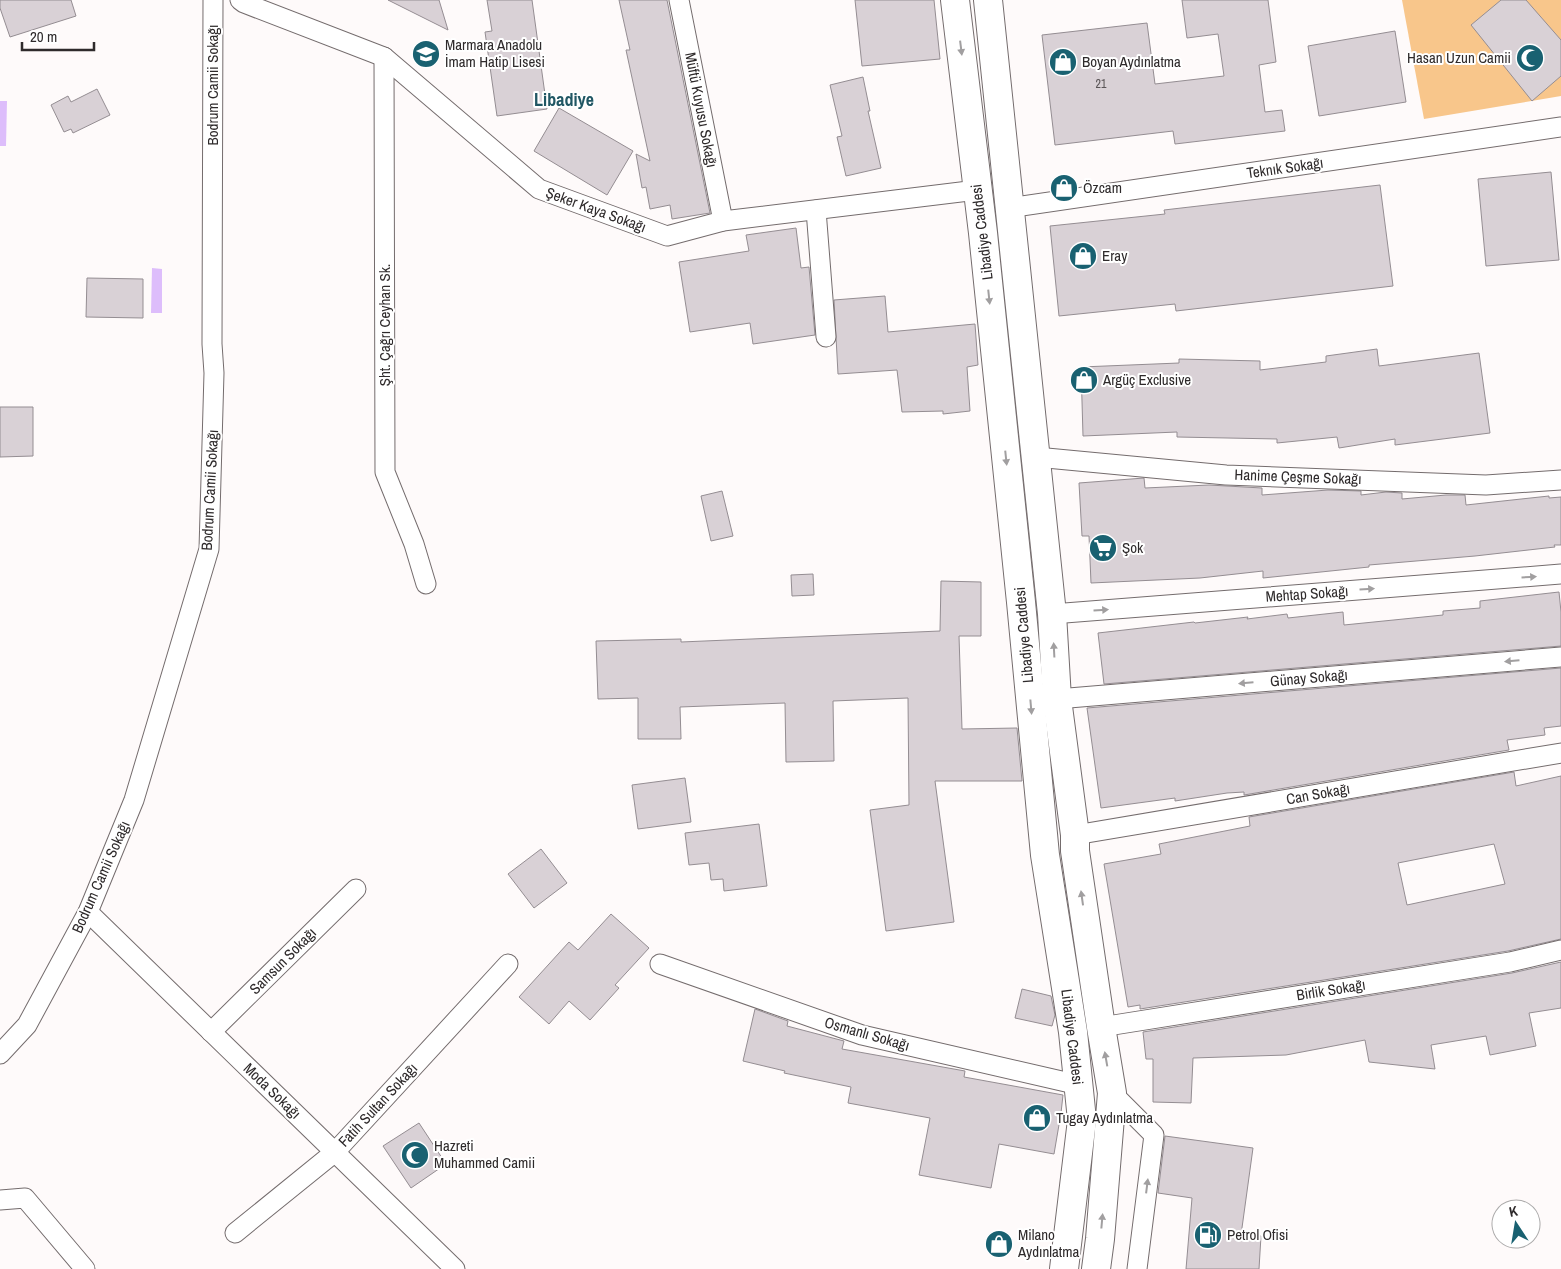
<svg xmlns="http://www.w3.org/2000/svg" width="1561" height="1269" font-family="'Archivo Narrow',sans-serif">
<rect width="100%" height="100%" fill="#fefafa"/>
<path fill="#f8c68b" d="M 1402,0 L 1561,0 L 1561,96 L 1424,119 Z"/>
<g fill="#ddbdfb">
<path d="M 0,101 L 7,101 L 6,146 L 0,146 Z"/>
<path d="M 152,268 L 162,269 L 162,313 L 151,313 Z"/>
</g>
<g fill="#d9d1d6" stroke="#948d92" fill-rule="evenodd">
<path d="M 0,0 L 71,0 L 76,16 L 10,37 L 0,8 Z"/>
<path d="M 388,0 L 439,0 L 448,30 Z"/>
<path d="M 487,0 L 532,0 L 547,109 L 497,116 L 485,32 L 492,31 Z"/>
<path d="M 619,0 L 667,0 L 710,213 L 672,219 L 670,205 L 650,209 L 646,187 L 642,188 L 636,154 L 650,161 L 626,50 L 630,50 Z"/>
<path d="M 855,0 L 934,0 L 940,59 L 862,66 Z"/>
<path d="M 1182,0 L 1268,0 L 1276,62 L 1259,65 L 1265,112 L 1282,110 L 1285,131 L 1175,144 L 1173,131 L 1055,145 L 1042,35 L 1147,23 L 1155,84 L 1224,76 L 1218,34 L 1187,38 Z"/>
<path d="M 1501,0 L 1526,0 L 1561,40 L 1561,76 L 1532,101 L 1471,25 Z"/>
<path d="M 1395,31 L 1406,102 L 1319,116 L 1308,46 Z"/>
<path d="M 863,77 L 870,111 L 868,111 L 881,168 L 846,176 L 837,137 L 842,136 L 830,85 Z"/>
<path d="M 97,89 L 110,115 L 73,133 L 71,129 L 64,132 L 51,105 L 68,96 L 71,102 Z"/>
<path d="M 559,108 L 633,151 L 607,195 L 534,151 Z"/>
<path d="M 1551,172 L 1559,260 L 1486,266 L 1478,179 Z"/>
<path d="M 1380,185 L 1393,286 L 1176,311 L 1175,304 L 1059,316 L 1050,226 L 1165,214 L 1164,210 Z"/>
<path d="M 796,228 L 801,268 L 809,267 L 815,335 L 753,344 L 750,323 L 690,332 L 679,262 L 749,251 L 746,235 Z"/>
<path d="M 87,278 L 143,279 L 143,318 L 86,317 Z"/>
<path d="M 885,296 L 888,332 L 975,324 L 978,365 L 967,367 L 970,411 L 943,414 L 943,411 L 902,412 L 897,370 L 838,374 L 834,300 Z"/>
<path d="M 1377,349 L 1379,366 L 1479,353 L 1490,433 L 1395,445 L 1395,439 L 1339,448 L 1337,437 L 1277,443 L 1277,439 L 1177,437 L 1177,432 L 1083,436 L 1081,367 L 1179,363 L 1179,359 L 1260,361 L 1260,370 L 1326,362 L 1326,356 Z"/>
<path d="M 0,407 L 33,407 L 33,456 L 0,457 Z"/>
<path d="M 1144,478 L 1145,488 L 1209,485 L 1262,488 L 1262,495 L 1328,490 L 1361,491 L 1361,495 L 1386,492 L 1402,493 L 1402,499 L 1446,495 L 1465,495 L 1466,505 L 1549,496 L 1549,498 L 1561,497 L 1561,545 L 1554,545 L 1555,547 L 1475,556 L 1369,565 L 1369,567 L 1263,578 L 1263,571 L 1200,578 L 1091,583 L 1089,536 L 1082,536 L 1079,483 Z"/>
<path d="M 722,491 L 733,536 L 711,541 L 701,496 Z"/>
<path d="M 813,574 L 814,595 L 792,596 L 791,575 Z"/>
<path d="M 941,581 L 981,582 L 981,636 L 959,636 L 962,729 L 1017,728 L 1022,781 L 935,781 L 954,922 L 886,931 L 870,810 L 909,805 L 908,698 L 833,701 L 834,761 L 786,762 L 785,703 L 680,707 L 681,739 L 638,739 L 638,698 L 598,699 L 596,641 L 681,639 L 681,642 L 940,631 Z"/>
<path d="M 1559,592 L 1561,612 L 1561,646 L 1104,684 L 1098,633 L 1194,622 L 1195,623 L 1248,617 L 1247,619 L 1287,614 L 1288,618 L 1343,612 L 1344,625 L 1443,615 L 1443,611 L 1480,608 L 1480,601 Z"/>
<path d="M 1561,668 L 1561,726 L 1544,728 L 1545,735 L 1507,740 L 1509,750 L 1244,795 L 1244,792 L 1227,793 L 1175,801 L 1175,798 L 1101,808 L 1087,708 Z"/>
<path d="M 1514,772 L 1516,786 L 1561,776 L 1561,939 L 1508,951 L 1140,1009 L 1140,1005 L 1128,1007 L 1104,864 L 1161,854 L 1159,844 L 1250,826 L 1249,817 ZM 1494,844 L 1505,884 L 1407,905 L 1398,863 Z"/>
<path d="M 685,778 L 691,822 L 638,829 L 632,785 Z"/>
<path d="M 759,824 L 767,886 L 724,891 L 723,879 L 711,880 L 709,863 L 689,865 L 685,833 Z"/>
<path d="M 541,849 L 567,883 L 534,908 L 508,874 Z"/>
<path d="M 611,914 L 649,948 L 615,985 L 619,988 L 590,1020 L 569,1001 L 549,1024 L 519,997 L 569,942 L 578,950 Z"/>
<path d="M 1561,962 L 1561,1008 L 1529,1013 L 1536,1046 L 1490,1055 L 1486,1036 L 1431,1045 L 1435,1069 L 1369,1062 L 1365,1040 L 1286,1055 L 1193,1058 L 1191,1103 L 1153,1102 L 1153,1059 L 1146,1059 L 1143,1032 L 1512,973 Z"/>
<path d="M 1022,989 L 1051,996 L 1055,1015 L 1052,1026 L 1015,1018 Z"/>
<path d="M 755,1009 L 788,1021 L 787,1026 L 844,1041 L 842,1049 L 965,1071 L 964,1077 L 1063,1095 L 1061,1113 L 1054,1154 L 999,1144 L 991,1188 L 919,1175 L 930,1118 L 848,1103 L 851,1087 L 784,1073 L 785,1071 L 743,1061 Z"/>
<path d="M 419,1123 L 446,1164 L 411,1188 L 383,1146 Z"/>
<path d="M 1165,1136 L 1253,1148 L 1241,1235 L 1261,1236 L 1259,1269 L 1186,1269 L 1192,1198 L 1158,1193 Z"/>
</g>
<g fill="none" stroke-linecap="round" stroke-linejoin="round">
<defs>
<g id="minor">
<path d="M 240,0 L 244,3 L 384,57 L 539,189 L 667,236 L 723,221 L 977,190"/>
<path d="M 679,0 L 723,221"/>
<path d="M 384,57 L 385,472 L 414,544 L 426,584"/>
<path d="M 1009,208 L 1561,127"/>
<path d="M 816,210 L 826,337"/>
<path d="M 1036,457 L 1226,475 L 1486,485 L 1561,480"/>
<path d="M 1052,614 L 1561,574"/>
<path d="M 1057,699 L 1561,657"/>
<path d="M 1075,835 L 1561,753"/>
<path d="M 88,912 L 455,1269"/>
<path d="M 660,964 L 862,1035 L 1079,1085"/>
<path d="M 1101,1027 L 1510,962 L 1561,950"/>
<path d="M 211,1032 L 356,889"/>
<path d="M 0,1054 L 27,1025 L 88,912 L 134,800 L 209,549 L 214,373 L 212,344 L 213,0"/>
<path d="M 1112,1093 L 1154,1135 L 1137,1269"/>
<path d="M 0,1200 L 25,1198 L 85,1269"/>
<path d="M 235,1233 L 335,1152 L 508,964"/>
</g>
<g id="primary">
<path d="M 955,0 L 983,233 L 1021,602 L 1045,855 L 1073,1032 L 1082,1120 L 1064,1269"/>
<path d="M 988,0 L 1052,614 L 1057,699 L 1075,835 L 1075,851 L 1101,1027 L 1112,1093 L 1100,1239 L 1096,1269"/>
</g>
</defs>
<use href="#minor" stroke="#746c6d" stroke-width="21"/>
<use href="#primary" stroke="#746c6d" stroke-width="30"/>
<use href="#minor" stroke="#fff" stroke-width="19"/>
<use href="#primary" stroke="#fff" stroke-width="28"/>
</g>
<defs><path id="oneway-solid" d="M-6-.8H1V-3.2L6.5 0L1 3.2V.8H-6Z" transform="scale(1.25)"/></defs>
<g fill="#a19fa0">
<use href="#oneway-solid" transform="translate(961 48) rotate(83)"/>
<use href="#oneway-solid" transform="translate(989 297) rotate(84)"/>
<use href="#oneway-solid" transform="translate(1006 458) rotate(84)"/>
<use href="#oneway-solid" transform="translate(1529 577) rotate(-4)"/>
<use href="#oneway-solid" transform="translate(1367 589) rotate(-4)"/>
<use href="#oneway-solid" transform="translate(1101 610) rotate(-4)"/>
<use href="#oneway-solid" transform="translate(1054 650) rotate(-93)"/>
<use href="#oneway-solid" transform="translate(1512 661) rotate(175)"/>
<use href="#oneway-solid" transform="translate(1246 683) rotate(175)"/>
<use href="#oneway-solid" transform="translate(1031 707) rotate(85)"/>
<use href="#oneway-solid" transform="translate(1082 898) rotate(-98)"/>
<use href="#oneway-solid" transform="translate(1106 1059) rotate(-100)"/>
<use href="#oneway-solid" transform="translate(1147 1186) rotate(-83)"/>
<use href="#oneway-solid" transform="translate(1102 1221) rotate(-85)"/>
</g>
<defs>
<symbol id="school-disc" viewBox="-11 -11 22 22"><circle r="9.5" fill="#196171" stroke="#fff"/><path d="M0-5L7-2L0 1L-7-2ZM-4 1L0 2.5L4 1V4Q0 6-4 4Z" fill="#fff"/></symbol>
<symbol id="mosque-disc" viewBox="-11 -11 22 22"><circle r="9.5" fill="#196171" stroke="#fff"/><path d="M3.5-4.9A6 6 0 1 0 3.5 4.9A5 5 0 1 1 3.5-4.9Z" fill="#fff"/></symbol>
<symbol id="shop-disc" viewBox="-11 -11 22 22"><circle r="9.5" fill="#196171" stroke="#fff"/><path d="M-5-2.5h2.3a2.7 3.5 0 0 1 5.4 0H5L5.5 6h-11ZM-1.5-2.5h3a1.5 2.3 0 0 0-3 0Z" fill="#fff"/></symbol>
<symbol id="supermarket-disc" viewBox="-11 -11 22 22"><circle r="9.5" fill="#196171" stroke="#fff"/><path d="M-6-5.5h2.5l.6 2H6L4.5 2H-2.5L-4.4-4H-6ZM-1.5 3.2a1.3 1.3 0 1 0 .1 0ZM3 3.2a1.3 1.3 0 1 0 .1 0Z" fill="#fff"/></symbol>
<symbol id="fuel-disc" viewBox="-11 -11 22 22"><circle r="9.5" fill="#196171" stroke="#fff"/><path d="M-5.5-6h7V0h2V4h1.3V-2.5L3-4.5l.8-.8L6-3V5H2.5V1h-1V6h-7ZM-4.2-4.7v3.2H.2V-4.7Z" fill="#fff"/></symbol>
</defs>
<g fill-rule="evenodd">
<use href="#school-disc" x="410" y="38" width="32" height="32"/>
<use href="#mosque-disc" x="1514" y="42" width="32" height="32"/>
<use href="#shop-disc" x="1047" y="46" width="32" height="32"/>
<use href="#shop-disc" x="1048" y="172" width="32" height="32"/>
<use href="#shop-disc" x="1067" y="240" width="32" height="32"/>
<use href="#shop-disc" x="1068" y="364" width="32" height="32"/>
<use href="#supermarket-disc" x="1087" y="532" width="32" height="32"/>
<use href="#shop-disc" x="1021" y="1102" width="32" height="32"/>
<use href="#mosque-disc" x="399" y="1139" width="32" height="32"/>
<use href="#fuel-disc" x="1192" y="1219" width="32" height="32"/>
<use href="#shop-disc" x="983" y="1228" width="32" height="32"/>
</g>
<g text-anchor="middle" stroke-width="4" stroke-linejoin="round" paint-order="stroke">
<g font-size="12" fill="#595456">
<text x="1101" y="88">21</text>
</g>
<g font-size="15" fill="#2e2a2b" stroke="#fff" text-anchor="start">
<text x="445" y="50">Marmara Anadolu<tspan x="445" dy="17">İmam Hatip Lisesi</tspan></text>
<text x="1511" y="63" text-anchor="end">Hasan Uzun Camii</text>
<text x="1082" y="67">Boyan Aydınlatma</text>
<text x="1083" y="193">Özcam</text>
<text x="1102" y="261">Eray</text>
<text x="1103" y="385">Argüç Exclusive</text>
<text x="1122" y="553">Şok</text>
<text x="1056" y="1123">Tugay Aydınlatma</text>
<text x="434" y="1151">Hazreti<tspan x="434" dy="17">Muhammed Camii</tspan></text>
<text x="1018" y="1240">Milano<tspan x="1018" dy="17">Aydınlatma</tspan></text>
<text x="1227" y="1240">Petrol Ofisi</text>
</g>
<g font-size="15" fill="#2e2a2b" stroke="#fff">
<text transform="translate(213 85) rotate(-90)" y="5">Bodrum Camii Sokağı</text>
<text transform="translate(701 110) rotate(79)" y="5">Müftü Kuyusu Sokağı</text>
<text transform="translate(1285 168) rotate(-8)" y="5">Teknık Sokağı</text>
<text transform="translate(596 210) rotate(20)" y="5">Şeker Kaya Sokağı</text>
<text transform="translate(982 232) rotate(-97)" y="5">Libadiye Caddesi</text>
<text transform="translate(385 325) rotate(-90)" y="5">Şht. Çağrı Ceyhan Sk.</text>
<text transform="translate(1298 477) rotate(2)" y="5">Hanime Çeşme Sokağı</text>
<text transform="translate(210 490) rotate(-87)" y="5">Bodrum Camii Sokağı</text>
<text transform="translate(1307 594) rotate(-4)" y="5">Mehtap Sokağı</text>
<text transform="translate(1024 635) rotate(-95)" y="5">Libadiye Caddesi</text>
<text transform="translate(1309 678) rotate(-5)" y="5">Günay Sokağı</text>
<text transform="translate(1318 794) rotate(-10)" y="5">Can Sokağı</text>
<text transform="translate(101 877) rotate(-66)" y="5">Bodrum Camii Sokağı</text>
<text transform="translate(283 961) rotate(-45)" y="5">Samsun Sokağı</text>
<text transform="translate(1331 990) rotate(-9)" y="5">Birlik Sokağı</text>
<text transform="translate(867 1034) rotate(16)" y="5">Osmanlı Sokağı</text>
<text transform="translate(1072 1037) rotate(83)" y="5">Libadiye Caddesi</text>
<text transform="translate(272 1091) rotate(44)" y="5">Moda Sokağı</text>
<text transform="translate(378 1105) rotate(-47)" y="5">Fatih Sultan Sokağı</text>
</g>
<g font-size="18" font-weight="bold" fill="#215764" stroke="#fff">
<text x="564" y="106">Libadiye</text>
</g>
</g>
<g transform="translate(1516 1224) rotate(348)"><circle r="24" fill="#ffffff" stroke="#abaaaa"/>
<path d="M0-4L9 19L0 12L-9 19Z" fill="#196171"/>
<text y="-8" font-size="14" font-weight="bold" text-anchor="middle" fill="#2e2a2b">K</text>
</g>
<path d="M22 42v8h72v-8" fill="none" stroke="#2e2a2b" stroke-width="2.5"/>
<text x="30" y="42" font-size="15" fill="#2e2a2b" stroke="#ffffff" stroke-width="4" paint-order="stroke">20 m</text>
</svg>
